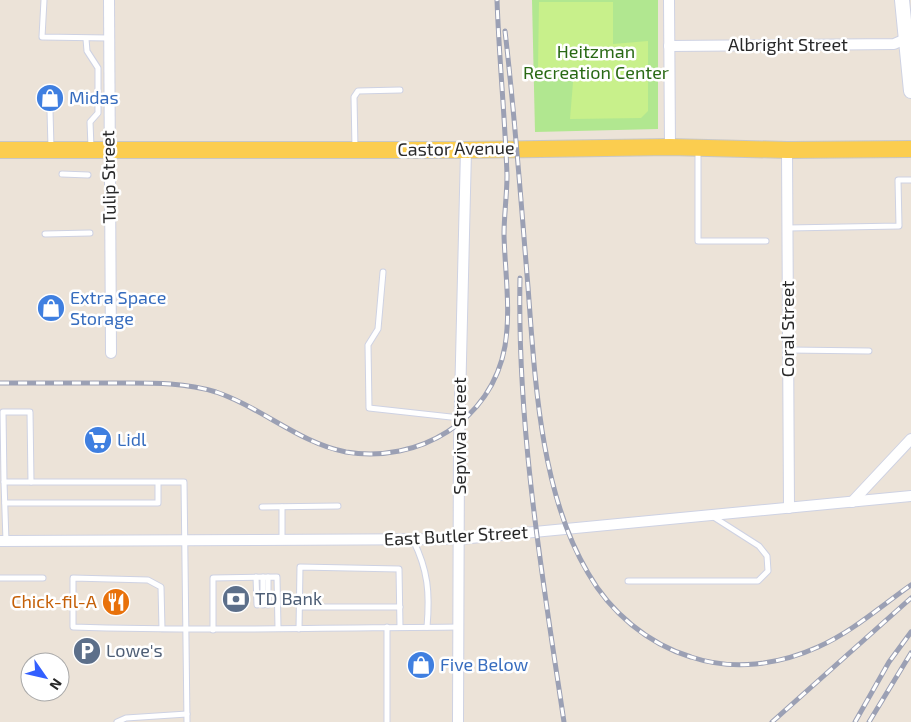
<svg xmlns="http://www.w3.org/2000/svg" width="911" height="722" font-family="'Exo 2',sans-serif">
<rect width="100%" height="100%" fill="#ece3d8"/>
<path fill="#b1e790" d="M 532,0 L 658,0 L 658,129 L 535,132 Z"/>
<path fill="#c8f08b" d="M 539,2 L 613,2 L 613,44 L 648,41 L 648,111 L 641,118 L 570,119 L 574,70 L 538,69 Z"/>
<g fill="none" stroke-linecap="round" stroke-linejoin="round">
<defs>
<g id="service">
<path d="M 44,0 L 42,37 L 108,38"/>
<path d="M 86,39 L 87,51 L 98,68 L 98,113 L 90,122 L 91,147"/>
<path d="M 50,111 L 51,147"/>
<path d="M 355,148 L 354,97 L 358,91 L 400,90"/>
<path d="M 698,151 L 698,241 L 766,241"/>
<path d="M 62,174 L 88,175"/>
<path d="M 788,228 L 899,226 L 898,180 L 911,180"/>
<path d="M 45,234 L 90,233"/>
<path d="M 383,272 L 378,329 L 368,345 L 369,408 L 460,418"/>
<path d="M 789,350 L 869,351"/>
<path d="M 4,482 L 3,412 L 30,412 L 31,482"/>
<path d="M 5,503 L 158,503 L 158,483"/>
<path d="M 262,507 L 338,506"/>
<path d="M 282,507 L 282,539"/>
<path d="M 413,540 C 428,570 430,593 427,627"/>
<path d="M 6,541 L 4,482 L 184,482 L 187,722"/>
<path d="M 256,577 L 257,605"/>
<path d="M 268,577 L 268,605"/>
<path d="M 0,578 L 43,578"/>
<path d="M 628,581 L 758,581 L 768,571 L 767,556 L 759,546 L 712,516"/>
<path d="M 263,605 L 263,577"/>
<path d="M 300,607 L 400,607"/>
<path d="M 387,627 L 387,722"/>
<path d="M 162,629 L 161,587 L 148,580 L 73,578 L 73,627 C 202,631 330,628 459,627"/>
<path d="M 299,629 L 300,567 L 399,569 L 400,627"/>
<path d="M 213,630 L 213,578 L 277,577 L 278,628"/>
<path d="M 117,722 L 126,718 L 187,714"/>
</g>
<g id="minor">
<path d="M 109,0 L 111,353"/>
<path d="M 669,0 L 670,147"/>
<path d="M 669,46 L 894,44 L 910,37"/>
<path d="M 787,150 L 789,508"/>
<path d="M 852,502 L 911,439"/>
<path d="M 0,541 L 460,539 L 911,496"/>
<path d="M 458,722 L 459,444 L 466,150"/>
</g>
<path id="secondary" d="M 902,0 L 911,91"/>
<path id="primary" d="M 0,150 L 466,150 L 670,147 L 787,150 L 911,149"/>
</defs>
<use href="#service" stroke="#ced2e3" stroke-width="7"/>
<use href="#minor" stroke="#ced2e3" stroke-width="12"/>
<use href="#secondary" stroke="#ced2e3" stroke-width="16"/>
<use href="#primary" stroke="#c7c7c7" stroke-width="18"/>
<use href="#service" stroke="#fff" stroke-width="5"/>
<use href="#minor" stroke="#fff" stroke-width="10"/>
<use href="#secondary" stroke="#fff" stroke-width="14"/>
<use href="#primary" stroke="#fbcd4f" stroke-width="16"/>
<defs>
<g id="rail">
<path d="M 505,31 C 515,116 521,202 528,287 C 535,379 540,492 588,573 C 610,612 648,644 691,657 C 733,671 778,665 818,647 C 852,632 881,606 911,585"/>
<path d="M 520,278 C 517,427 542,575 564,722"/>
<path d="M 0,383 C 39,383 77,383 116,383 C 150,383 183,382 216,392 C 261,407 299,443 346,452 C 418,464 492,421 505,346 C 511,310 505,272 504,235 C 504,215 507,195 507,175 C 505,117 499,58 497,0"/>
<path d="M 772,722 L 911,598"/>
<path d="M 855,722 L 889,662 L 911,632"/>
<path d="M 869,722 L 911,653"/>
</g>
</defs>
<use href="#rail" stroke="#9ba0b4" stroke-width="5"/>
<use href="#rail" stroke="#fff" stroke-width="3" stroke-dasharray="9" stroke-linecap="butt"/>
</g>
<defs>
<symbol id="shop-disc" viewBox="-11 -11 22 22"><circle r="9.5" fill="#3f7fe0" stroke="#fff"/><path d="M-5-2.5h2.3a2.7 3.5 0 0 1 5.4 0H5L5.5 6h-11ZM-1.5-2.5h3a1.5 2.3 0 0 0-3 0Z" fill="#fff"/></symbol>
<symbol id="supermarket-disc" viewBox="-11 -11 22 22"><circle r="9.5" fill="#3f7fe0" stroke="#fff"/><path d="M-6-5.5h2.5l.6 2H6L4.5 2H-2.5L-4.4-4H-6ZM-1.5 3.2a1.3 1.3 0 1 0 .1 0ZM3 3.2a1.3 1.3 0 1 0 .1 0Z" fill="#fff"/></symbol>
<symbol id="bank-disc" viewBox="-11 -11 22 22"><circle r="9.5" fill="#5c6f8a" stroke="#fff"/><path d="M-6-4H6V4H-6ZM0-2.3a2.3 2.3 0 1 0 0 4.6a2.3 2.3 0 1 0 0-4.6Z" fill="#fff"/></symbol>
<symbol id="restaurant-disc" viewBox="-11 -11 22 22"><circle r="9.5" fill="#e8710a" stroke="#fff"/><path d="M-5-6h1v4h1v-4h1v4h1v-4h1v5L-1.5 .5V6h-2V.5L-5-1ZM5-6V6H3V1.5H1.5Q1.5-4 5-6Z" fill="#fff"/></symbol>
<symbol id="parking-disc" viewBox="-11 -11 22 22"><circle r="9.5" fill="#5c6f8a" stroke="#fff"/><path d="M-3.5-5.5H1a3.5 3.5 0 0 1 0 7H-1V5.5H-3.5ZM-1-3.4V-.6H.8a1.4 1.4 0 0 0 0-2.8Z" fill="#fff"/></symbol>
</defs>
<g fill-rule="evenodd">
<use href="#shop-disc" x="34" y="82" width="32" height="32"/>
<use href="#shop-disc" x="35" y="292" width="32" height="32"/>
<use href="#supermarket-disc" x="82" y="424" width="32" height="32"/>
<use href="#bank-disc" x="220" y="583" width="32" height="32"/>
<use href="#restaurant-disc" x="100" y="586" width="32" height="32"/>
<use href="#parking-disc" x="71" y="635" width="32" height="32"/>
<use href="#shop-disc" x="405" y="649" width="32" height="32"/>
</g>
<g text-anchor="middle" stroke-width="5" stroke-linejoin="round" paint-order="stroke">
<g font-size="18" fill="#282828" stroke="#fff">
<text x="788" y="51">Albright Street</text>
<text transform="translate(456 149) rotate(-1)" y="6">Castor Avenue</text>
<text transform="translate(109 177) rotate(-91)" y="6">Tulip Street</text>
<text transform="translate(788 329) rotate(-90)" y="6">Coral Street</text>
<text transform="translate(460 436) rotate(-90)" y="6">Sepviva Street</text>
<text transform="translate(456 536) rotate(-3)" y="6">East Butler Street</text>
</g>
<g font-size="18" fill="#296914" stroke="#fff">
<text x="596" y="58">Heitzman<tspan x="596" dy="21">Recreation Center</tspan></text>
</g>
<g font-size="18" fill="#366cbe" stroke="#fff" text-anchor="start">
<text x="69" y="104">Midas</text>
<text x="70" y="304">Extra Space<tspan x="70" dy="21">Storage</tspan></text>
<text x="117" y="446">Lidl</text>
<text x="440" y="671">Five Below</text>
</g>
<g font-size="18" fill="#4e5e75" stroke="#fff" text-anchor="start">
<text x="255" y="605">TD Bank</text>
<text x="106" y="657">Lowe's</text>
</g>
<g font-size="18" fill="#c56008" stroke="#fff" text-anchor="end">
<text x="97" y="608">Chick-fil-A</text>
</g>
</g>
<g transform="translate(45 677) rotate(124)"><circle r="24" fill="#ffffff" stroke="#a9a9a9"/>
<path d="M0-4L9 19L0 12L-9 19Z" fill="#325fff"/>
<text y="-8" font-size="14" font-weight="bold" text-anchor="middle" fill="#282828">N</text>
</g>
</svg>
